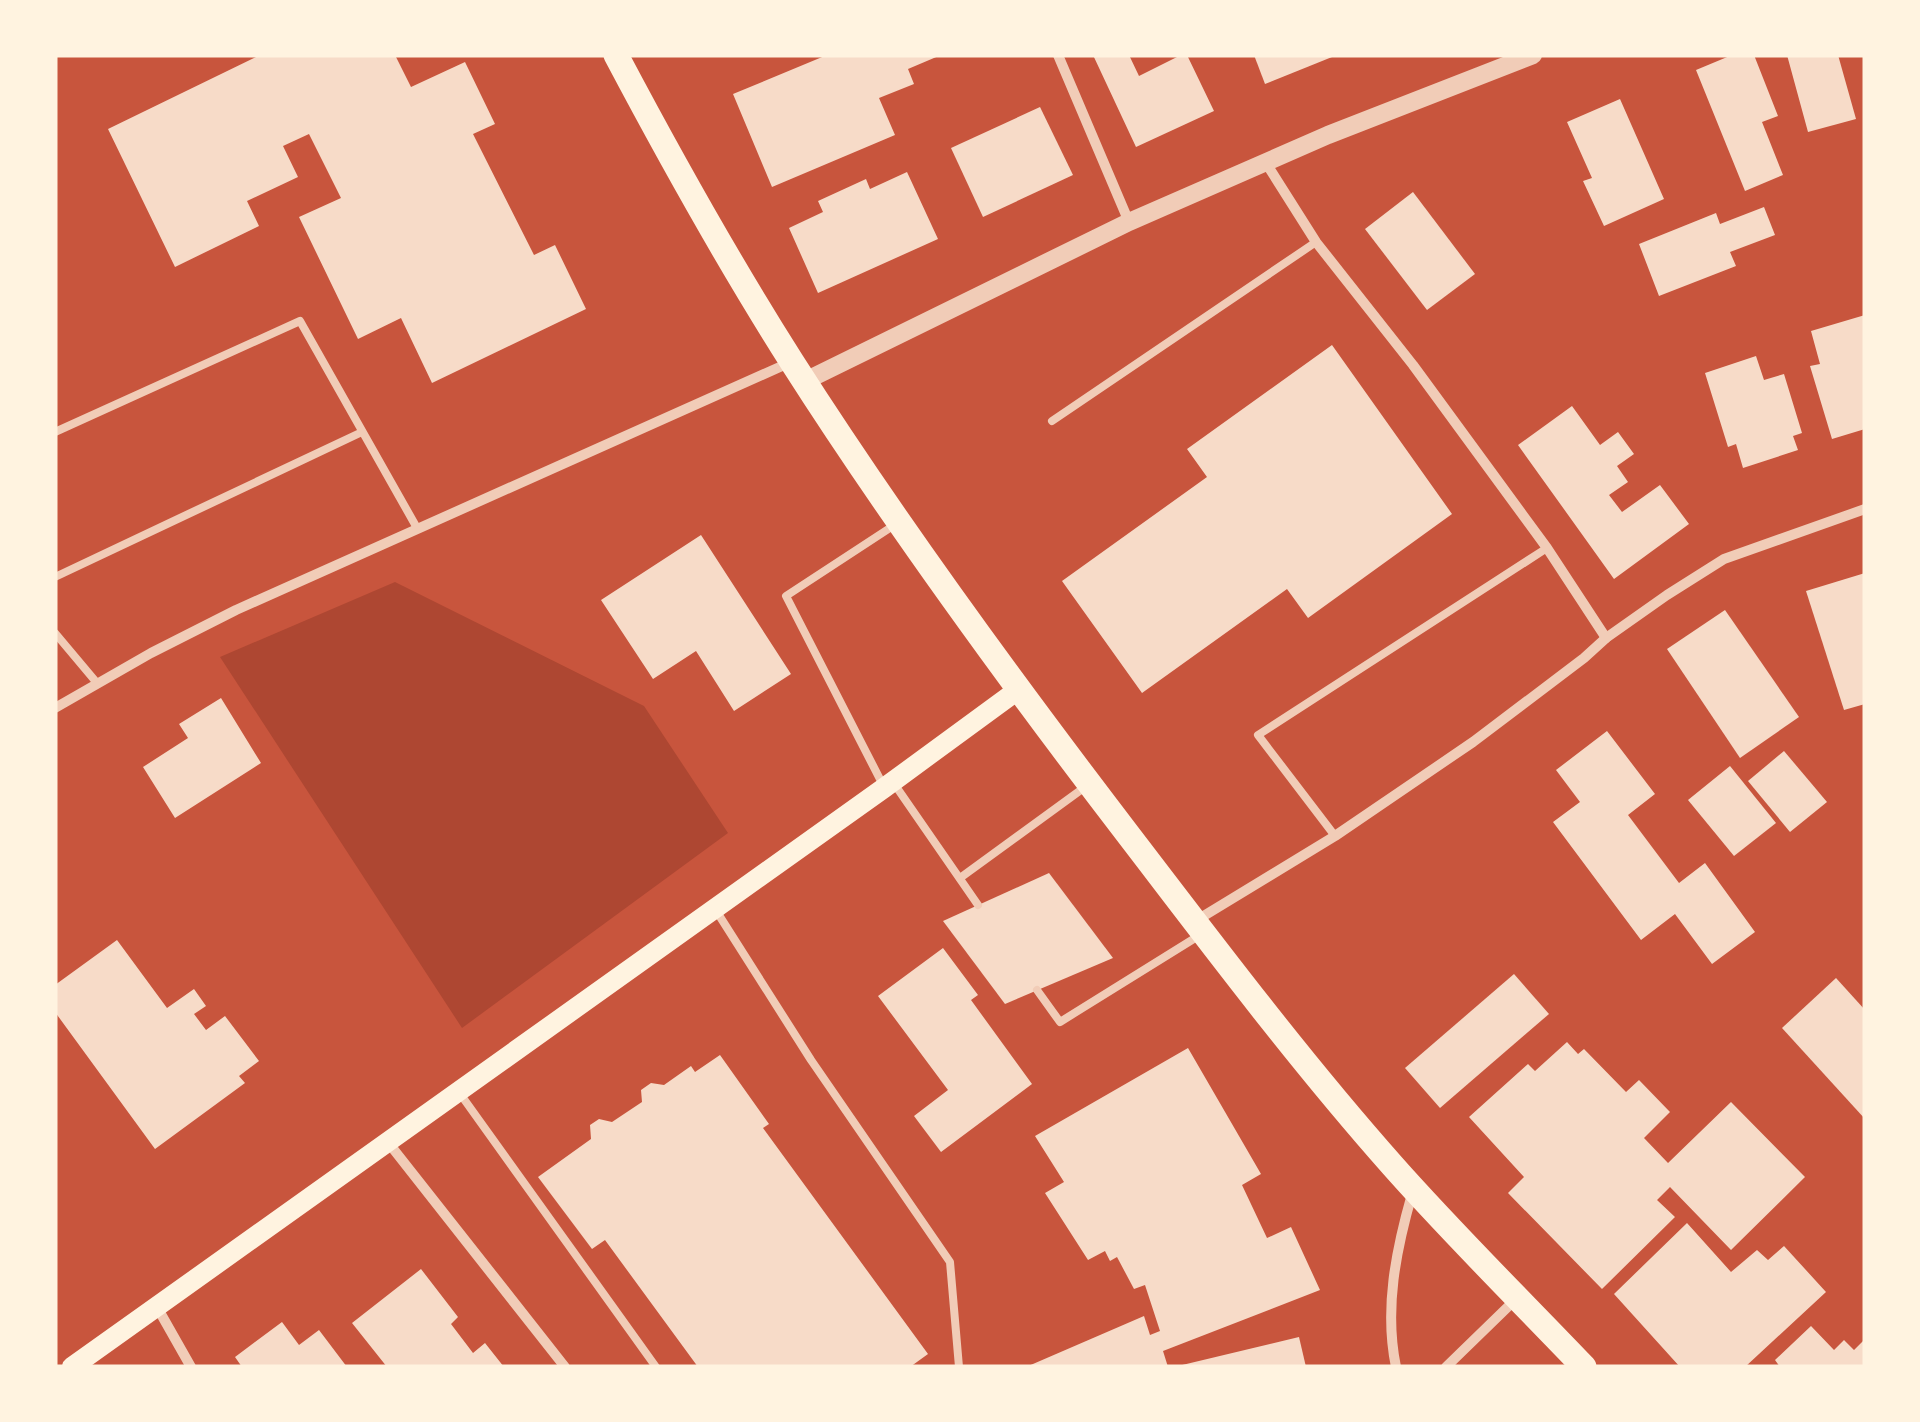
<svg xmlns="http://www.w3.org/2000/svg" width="1920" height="1422" font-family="'Archivo Narrow',sans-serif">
<rect width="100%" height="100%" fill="#c8553d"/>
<path fill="#ae4732" d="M 395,582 L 644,706 L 728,833 L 462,1028 L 220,657 Z"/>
<g fill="#f7dbc8">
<path d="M 260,55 L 395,55 L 411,87 L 465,62 L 495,124 L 473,134 L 534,255 L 555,245 L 586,309 L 432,383 L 401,318 L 358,339 L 299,217 L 341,198 L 309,134 L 283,146 L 298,177 L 247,201 L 259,226 L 175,267 L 108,129 Z"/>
<path d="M 827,55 L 941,55 L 908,69 L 914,84 L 879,98 L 895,135 L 772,187 L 733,94 Z"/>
<path d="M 1093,55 L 1129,55 L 1139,76 L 1181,55 L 1187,55 L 1214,111 L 1136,147 Z"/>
<path d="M 1254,55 L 1337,55 L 1265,84 Z"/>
<path d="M 1732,55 L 1754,55 L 1778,116 L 1762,122 L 1783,175 L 1745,191 L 1696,70 Z"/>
<path d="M 1787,55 L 1838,55 L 1856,119 L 1808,132 Z"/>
<path d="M 1620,99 L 1664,199 L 1604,226 L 1583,181 L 1592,178 L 1567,122 Z"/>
<path d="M 1040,107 L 1073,175 L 983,217 L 951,148 Z"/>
<path d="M 907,172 L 938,239 L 818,293 L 789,228 L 823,212 L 818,201 L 866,179 L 870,189 Z"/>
<path d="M 1413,192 L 1475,274 L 1427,310 L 1365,229 Z"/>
<path d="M 1764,207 L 1775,235 L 1730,252 L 1736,266 L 1659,296 L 1639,244 L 1716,213 L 1720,224 Z"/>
<path d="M 1865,315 L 1865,429 L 1832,439 L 1810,366 L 1820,364 L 1811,331 Z"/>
<path d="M 1332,345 L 1452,514 L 1308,618 L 1287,589 L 1142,693 L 1062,581 L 1207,477 L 1187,449 Z"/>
<path d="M 1756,356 L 1764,380 L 1784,374 L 1802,433 L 1793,436 L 1798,450 L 1743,468 L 1736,444 L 1728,447 L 1705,373 Z"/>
<path d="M 1572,406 L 1600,445 L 1618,432 L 1634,454 L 1617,466 L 1628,482 L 1609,495 L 1622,512 L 1660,485 L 1689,524 L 1614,579 L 1518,445 Z"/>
<path d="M 701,535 L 791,674 L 734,711 L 696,651 L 653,679 L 601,600 Z"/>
<path d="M 1865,573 L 1865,704 L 1844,710 L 1806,591 Z"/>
<path d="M 1725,610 L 1799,717 L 1740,758 L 1667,649 Z"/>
<path d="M 221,698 L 261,763 L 175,818 L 143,767 L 188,738 L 179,724 Z"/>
<path d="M 1607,731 L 1655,794 L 1628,815 L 1679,883 L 1705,863 L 1755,932 L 1712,964 L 1675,914 L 1641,940 L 1553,822 L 1580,802 L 1556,770 Z"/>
<path d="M 1784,751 L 1827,802 L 1790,832 L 1748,781 Z"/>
<path d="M 1730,766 L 1776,823 L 1734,856 L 1688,800 Z"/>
<path d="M 1049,873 L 1113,958 L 1005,1004 L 943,921 Z"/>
<path d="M 117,940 L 167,1008 L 194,989 L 206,1006 L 194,1014 L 206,1030 L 225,1016 L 259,1061 L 239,1076 L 245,1083 L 155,1149 L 55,1012 L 55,985 Z"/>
<path d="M 943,948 L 978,995 L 971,1000 L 1032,1084 L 941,1152 L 914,1116 L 948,1090 L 878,996 Z"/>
<path d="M 1514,974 L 1549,1014 L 1440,1108 L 1405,1068 Z"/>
<path d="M 1836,978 L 1865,1010 L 1865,1119 L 1782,1028 Z"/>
<path d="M 1567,1042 L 1578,1054 L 1584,1049 L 1626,1092 L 1639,1080 L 1670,1112 L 1644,1138 L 1668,1163 L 1731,1102 L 1805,1177 L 1731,1250 L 1670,1187 L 1657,1200 L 1675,1217 L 1602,1289 L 1508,1193 L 1524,1177 L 1469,1117 L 1528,1064 L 1535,1071 Z"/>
<path d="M 1188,1048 L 1261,1174 L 1242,1185 L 1267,1238 L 1291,1227 L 1320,1290 L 1163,1351 L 1168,1367 L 1026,1367 L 1144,1316 L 1150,1335 L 1160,1331 L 1145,1285 L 1134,1289 L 1117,1257 L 1110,1261 L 1105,1251 L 1088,1260 L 1045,1193 L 1064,1182 L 1035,1136 Z"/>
<path d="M 720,1055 L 769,1124 L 763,1128 L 928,1354 L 910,1367 L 698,1367 L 605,1240 L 592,1249 L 538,1177 L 591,1139 L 590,1125 L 599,1119 L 612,1122 L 642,1102 L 641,1090 L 651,1083 L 664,1085 L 691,1066 L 695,1072 Z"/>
<path d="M 1687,1223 L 1731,1272 L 1757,1250 L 1768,1260 L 1784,1246 L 1826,1292 L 1745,1367 L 1680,1367 L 1614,1294 Z"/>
<path d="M 421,1269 L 458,1317 L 451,1324 L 473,1353 L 485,1343 L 504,1367 L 387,1367 L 352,1323 Z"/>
<path d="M 282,1322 L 299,1345 L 319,1330 L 347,1367 L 242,1367 L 235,1357 Z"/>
<path d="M 1811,1326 L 1834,1350 L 1844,1340 L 1854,1350 L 1865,1339 L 1865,1367 L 1780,1367 L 1775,1360 Z"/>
<path d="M 1299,1337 L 1306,1367 L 1178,1367 L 1178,1366 Z"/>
</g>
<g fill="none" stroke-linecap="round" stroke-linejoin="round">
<g stroke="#f1ccb7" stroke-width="8">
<path d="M 1052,421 L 1316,242"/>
<path d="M 55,432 L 300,321 L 417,528"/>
<path d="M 55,577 L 362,432"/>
<path d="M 55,633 L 97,683"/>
<path d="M 895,785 L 978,905"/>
<path d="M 884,787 L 786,596 L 896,524"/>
<path d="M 1335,836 L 1258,735 L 1547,548"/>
<path d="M 960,878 L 1085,787"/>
<path d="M 717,912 L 811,1060 L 950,1262 L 959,1367"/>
<path d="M 1037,990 L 1060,1022 L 1200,935"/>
<path d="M 461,1095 L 656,1367"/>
</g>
<g stroke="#f1ccb7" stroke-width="10">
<path d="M 1058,55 L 1129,222"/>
<path d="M 1266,163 L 1316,242 L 1413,365 L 1547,548 L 1606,638"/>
<path d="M 55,708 L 151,653 L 236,610 L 791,362"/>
<path d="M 1197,920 L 1335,836 L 1473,742 L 1584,658 L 1606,638 L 1667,595 L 1724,559 L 1865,509"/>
<path d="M 387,1141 L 565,1367"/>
<path d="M 157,1307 L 191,1367"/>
<path d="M 1396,1367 C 1384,1309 1396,1250 1412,1194"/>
<path d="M 1446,1367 L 1517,1298"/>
</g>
<path stroke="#f1ccb7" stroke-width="18" d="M 805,381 L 1129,222 L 1328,135 L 1533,55"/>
<path stroke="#fff3e0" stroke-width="20" d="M 72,1367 L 884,788 L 1019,689"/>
<path stroke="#fff3e0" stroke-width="25" d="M 616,55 C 671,159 729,263 792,362 C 896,525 1012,683 1130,837 C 1215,948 1299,1060 1392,1165 C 1453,1234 1520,1300 1584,1367"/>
</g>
<rect width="1920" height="1422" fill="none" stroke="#fff3e0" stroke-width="115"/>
</svg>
